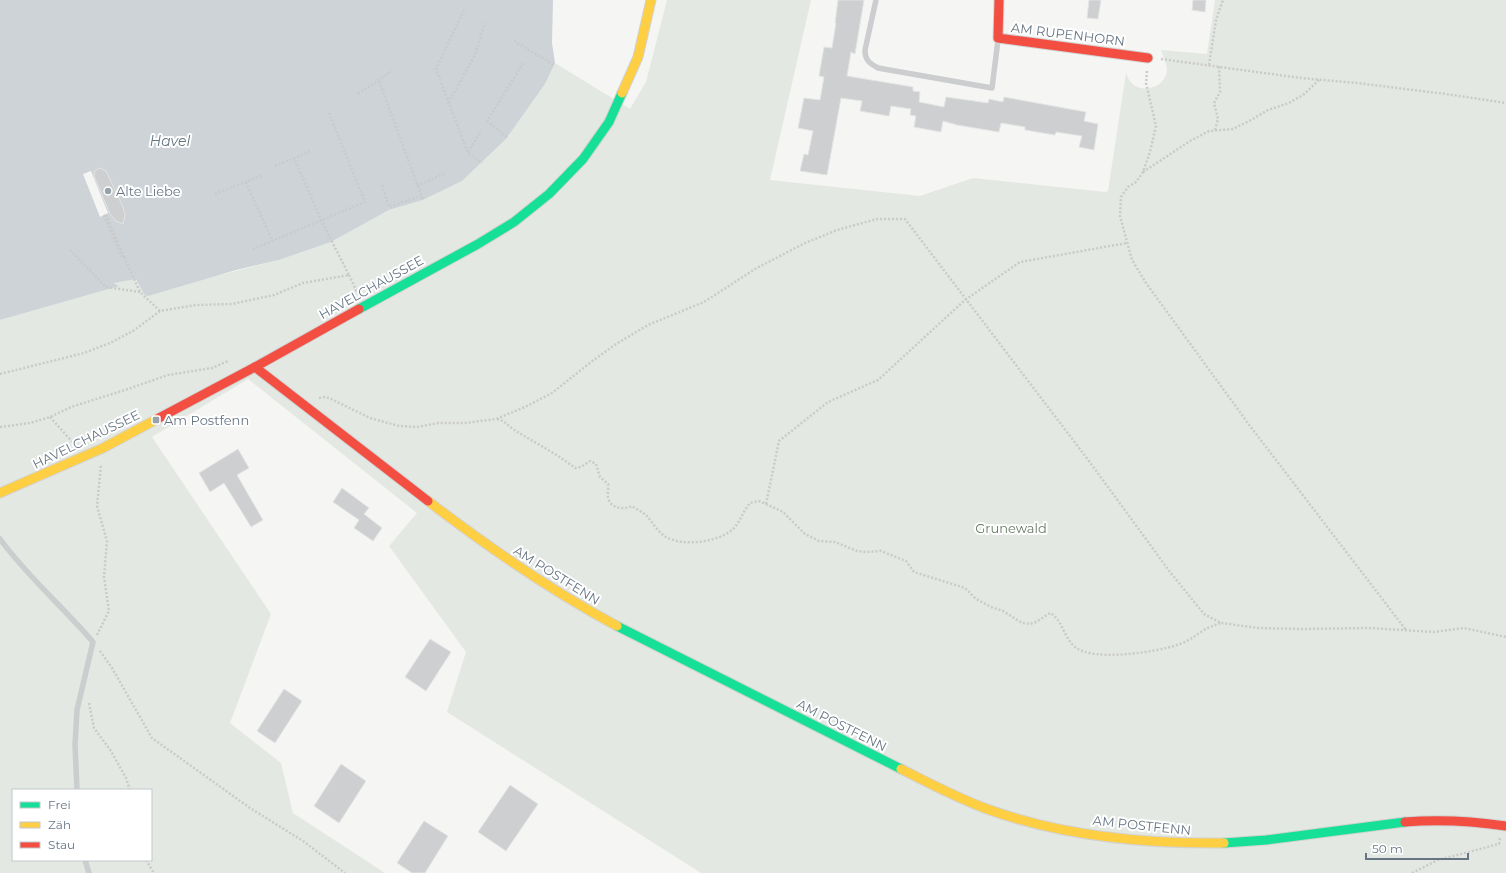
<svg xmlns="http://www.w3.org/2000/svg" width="1506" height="873" font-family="Montserrat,sans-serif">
<rect width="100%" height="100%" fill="#f5f5f4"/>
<path fill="#e4e8e2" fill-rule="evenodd" d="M 667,0 L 811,0 L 770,180 L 920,196 L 973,178 L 1105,192 L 1108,191 L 1126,73 C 1127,75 1128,79 1130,81 C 1141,96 1168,87 1167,68 C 1166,63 1163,56 1161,50 L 1207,54 L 1215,0 L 1506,0 L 1506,873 L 701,873 L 447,712 L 466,652 L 389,546 L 417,513 L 248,379 L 152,437 L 271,614 L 230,723 L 281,763 L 293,813 L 385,873 L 0,873 L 0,320 L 118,286 L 114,282 L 136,279 L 144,294 L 279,260 L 331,242 L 389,210 L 423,200 L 462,181 L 506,139 L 545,84 L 555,63 L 630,109 L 646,82 ZM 13,790 L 151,790 L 151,860 L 13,860 Z"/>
<path fill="#cdd3d7" d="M 0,0 L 553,0 L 552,43 L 555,63 L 545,84 L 506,139 L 462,181 L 423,200 L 389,210 L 331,242 L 279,260 L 236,270 L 148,296 L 144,294 L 136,279 L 114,283 L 119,286 L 0,320 Z"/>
<path fill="#f5f5f4" d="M 91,171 L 108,213 L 100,217 L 83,174 Z"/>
<g fill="#cdcfd0" stroke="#e4e4e4">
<path d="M 838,0 L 864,0 L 855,54 L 851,52 L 847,76 L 913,87 L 913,91 L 920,92 L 919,102 L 944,107 L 946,97 L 988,103 L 989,99 L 1003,102 L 1004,97 L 1086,112 L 1084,121 L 1098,124 L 1094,150 L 1079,147 L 1082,136 L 1056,132 L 1055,135 L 1025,130 L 1025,127 L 1001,123 L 999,132 L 957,125 L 943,121 L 941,132 L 914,127 L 916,116 L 910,115 L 911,109 L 891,106 L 889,116 L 860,111 L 862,101 L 841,98 L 827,175 L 800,171 L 804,154 L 808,155 L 813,131 L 798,128 L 804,98 L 820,100 L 824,77 L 819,76 L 824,47 L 832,48 L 836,23 L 835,23 Z"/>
<path d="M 1089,0 L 1101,0 L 1098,19 L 1087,18 Z"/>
<path d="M 1193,0 L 1206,0 L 1205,12 L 1192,10 Z"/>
<path d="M 100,168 L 106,171 L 123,207 L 125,215 L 123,224 L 116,221 L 110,214 L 94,176 L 95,171 Z"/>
<path d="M 238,449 L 249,468 L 237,475 L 263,520 L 251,527 L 224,483 L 210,492 L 199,473 Z"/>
<path d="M 342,488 L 369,508 L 364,514 L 382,528 L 373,541 L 354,528 L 359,520 L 333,502 Z"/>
<path d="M 430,639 L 451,652 L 426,691 L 405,677 Z"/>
<path d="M 284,689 L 302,701 L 275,743 L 257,731 Z"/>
<path d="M 341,764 L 366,781 L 339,823 L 314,806 Z"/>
<path d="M 510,785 L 538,804 L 506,851 L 478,832 Z"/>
<path d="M 424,821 L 448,836 L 425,873 L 412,873 L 397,863 Z"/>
</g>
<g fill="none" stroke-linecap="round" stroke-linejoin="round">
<defs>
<g id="fast">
<path d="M 359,309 L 478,244 L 514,222 L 549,194 L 583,159 L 609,122 L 622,93"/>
<path d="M 617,626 L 901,769"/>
<path d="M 1224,843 L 1266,840 L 1405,822"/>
</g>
<g id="slow">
<path d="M 622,93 L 638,57 L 651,0"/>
<path d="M 0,493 L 103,448 L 159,418"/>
<path d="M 428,501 C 488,547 550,590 617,626"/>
<path d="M 901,769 C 929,783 957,798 987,809 C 1062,836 1145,844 1224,843"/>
</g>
<g id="jam">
<path d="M 999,0 L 998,38 L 1148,58"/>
<path d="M 255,367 L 428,501"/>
<path d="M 159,418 L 255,367 L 359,309"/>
<path d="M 1405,822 C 1440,819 1472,821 1506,826"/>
</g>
</defs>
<use href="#fast" stroke="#d1d2d3" stroke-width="11"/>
<use href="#slow" stroke="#d1d2d3" stroke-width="11"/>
<use href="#jam" stroke="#d1d2d3" stroke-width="11"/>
<g stroke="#cacaca" stroke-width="2.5" stroke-dasharray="2 2" stroke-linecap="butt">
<path d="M 464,10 L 436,69 L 468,153 L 482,163"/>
<path d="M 514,41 L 554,65"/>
<path d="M 1161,59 L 1301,78 L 1357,83 L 1446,94 L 1506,103"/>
<path d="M 1209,65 L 1216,20 L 1223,0"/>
<path d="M 1147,71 L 1146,83 L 1156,126 L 1150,152 L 1143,172 L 1136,182 L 1128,187 L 1121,197 L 1120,216 L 1132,260 L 1146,283 L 1250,426 L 1406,630"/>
<path d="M 379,81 L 423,200"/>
<path d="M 358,94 L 392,71"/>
<path d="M 448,103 L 475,55 L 485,23"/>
<path d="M 1215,130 L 1218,119 L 1214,103 L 1220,92 L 1219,66"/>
<path d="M 507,137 L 487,121 L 524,62"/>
<path d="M 468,152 L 481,131"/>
<path d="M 275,166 L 311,151"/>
<path d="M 1143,172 L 1190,141 L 1209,131 L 1233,129 L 1251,120 L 1268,110 L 1289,103 L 1303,95 L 1320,79"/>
<path d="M 246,182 L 272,240"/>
<path d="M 382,185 L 389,207 L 421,196"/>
<path d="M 417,186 L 446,173"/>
<path d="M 215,194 L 263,175"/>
<path d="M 104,215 L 122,257"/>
<path d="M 106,215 L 124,257 L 122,257"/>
<path d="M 253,249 L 365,202 L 329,113"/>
<path d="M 70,250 L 106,287 L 140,292"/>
<path d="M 124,257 L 140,292 L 160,311"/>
<path d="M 349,275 L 358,294"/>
<path d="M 0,374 L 84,353 L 110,343 L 133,331 L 160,311 L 196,305 L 232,304 L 274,295 L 303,283 L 349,275 L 321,220 L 294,158"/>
<path d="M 319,398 L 325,397 L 329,398 L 370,418 L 399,426 L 417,427 L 438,423 L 466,423 L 496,419 L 527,406 L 552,393 L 591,362 L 616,344 L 648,325 L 704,302 L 755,269 L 805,243 L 837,230 L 877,219 L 905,219 L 1089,461 L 1170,572 L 1204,614 L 1221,623 L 1259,628 L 1301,629 L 1369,628 L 1434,632 L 1464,628 L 1506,637"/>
<path d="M 50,417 L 75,445"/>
<path d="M 497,419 C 504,420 507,425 513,429 C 533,442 556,453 575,468 L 581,467 L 590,461 L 596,464 L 600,477 L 608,484 C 609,488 607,493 608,497 C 610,509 624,510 632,506 C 637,510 643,512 647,516 C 653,523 658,532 666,537 C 683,547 719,542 733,529 C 741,521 743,511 750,503 L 759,501 L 777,509 L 783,512 L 805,534 L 819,541 L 835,542 L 857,551 L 866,552 L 881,551 L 906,561 L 914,572 L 965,588 L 976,599 L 991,607 L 1003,611 L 1022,623 L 1030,624 L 1036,622 L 1050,613 C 1062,619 1064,638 1075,647 C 1093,662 1156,652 1177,645 C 1187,642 1195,636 1204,630 C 1209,627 1215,625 1221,623"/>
<path d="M 0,427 L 30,423 L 50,417 L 71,407 L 125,390 L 168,375 L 212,368 L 228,361"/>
<path d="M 766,504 L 779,441 L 828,402 L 878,380 L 965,300 L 1020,262 L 1127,243"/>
<path d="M 97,635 L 109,611 L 104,577 L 107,541 L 97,506 L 101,465"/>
<path d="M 100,651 L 112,668 L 152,738 L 250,808 L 303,841 L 345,873"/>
<path d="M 89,703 L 94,728 L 111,751 L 126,778 L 130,790"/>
<path d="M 146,860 L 154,873"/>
<path d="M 1412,873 L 1438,860 L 1499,844 L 1500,838"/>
</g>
<g stroke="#cbcdce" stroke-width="5.5">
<path d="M 876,0 L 865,50 C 865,60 869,63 878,68 L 992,88 L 998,40"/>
<path d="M 0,539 C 27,576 63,607 93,642 L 77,710 L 75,745 L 77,790"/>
<path d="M 85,860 L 89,873"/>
</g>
<use href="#fast" stroke="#16e098" stroke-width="9"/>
<use href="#slow" stroke="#ffcf43" stroke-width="9"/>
<use href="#jam" stroke="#f24e42" stroke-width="9"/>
</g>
<g fill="#98a2ab" stroke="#fff" stroke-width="1.5">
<circle cx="108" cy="191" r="4"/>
<rect x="152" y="416" width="8" height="8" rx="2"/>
</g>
<g text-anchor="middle" stroke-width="4" stroke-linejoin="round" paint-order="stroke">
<g font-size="13" fill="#667584" stroke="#fff">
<text transform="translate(1068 34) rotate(7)" y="5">AM RUPENHORN</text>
<text transform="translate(371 287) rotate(-29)" y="5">HAVELCHAUSSEE</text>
<text transform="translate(86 439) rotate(-26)" y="5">HAVELCHAUSSEE</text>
<text transform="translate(557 575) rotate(32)" y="5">AM POSTFENN</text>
<text transform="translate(842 725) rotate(27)" y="5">AM POSTFENN</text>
<text transform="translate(1142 825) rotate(6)" y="5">AM POSTFENN</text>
</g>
<g font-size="13" fill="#667584" stroke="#fff" text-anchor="start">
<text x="116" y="196">Alte Liebe</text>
<text x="164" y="425">Am Postfenn</text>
</g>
<g font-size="13" fill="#687b65" stroke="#fff">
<text x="1011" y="533">Grunewald</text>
</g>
<g font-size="14" font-style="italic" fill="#627680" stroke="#fff">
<text x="170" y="146">Havel</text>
</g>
</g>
<rect x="12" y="789" width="140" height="72" fill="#ffffff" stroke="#c2c8ce"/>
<rect x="20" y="802" width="20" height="6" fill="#16e098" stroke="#c2c8ce"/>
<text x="48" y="809" font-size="12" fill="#667584">Frei</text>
<rect x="20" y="822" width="20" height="6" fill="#ffcf43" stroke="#c2c8ce"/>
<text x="48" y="829" font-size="12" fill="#667584">Zäh</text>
<rect x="20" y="842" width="20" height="6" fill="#f24e42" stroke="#c2c8ce"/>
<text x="48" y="849" font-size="12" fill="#667584">Stau</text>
<path d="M1366 853v6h102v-6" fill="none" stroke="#667584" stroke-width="2"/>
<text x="1372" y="853" font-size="12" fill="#667584" stroke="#ffffff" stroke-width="3" paint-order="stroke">50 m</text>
</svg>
